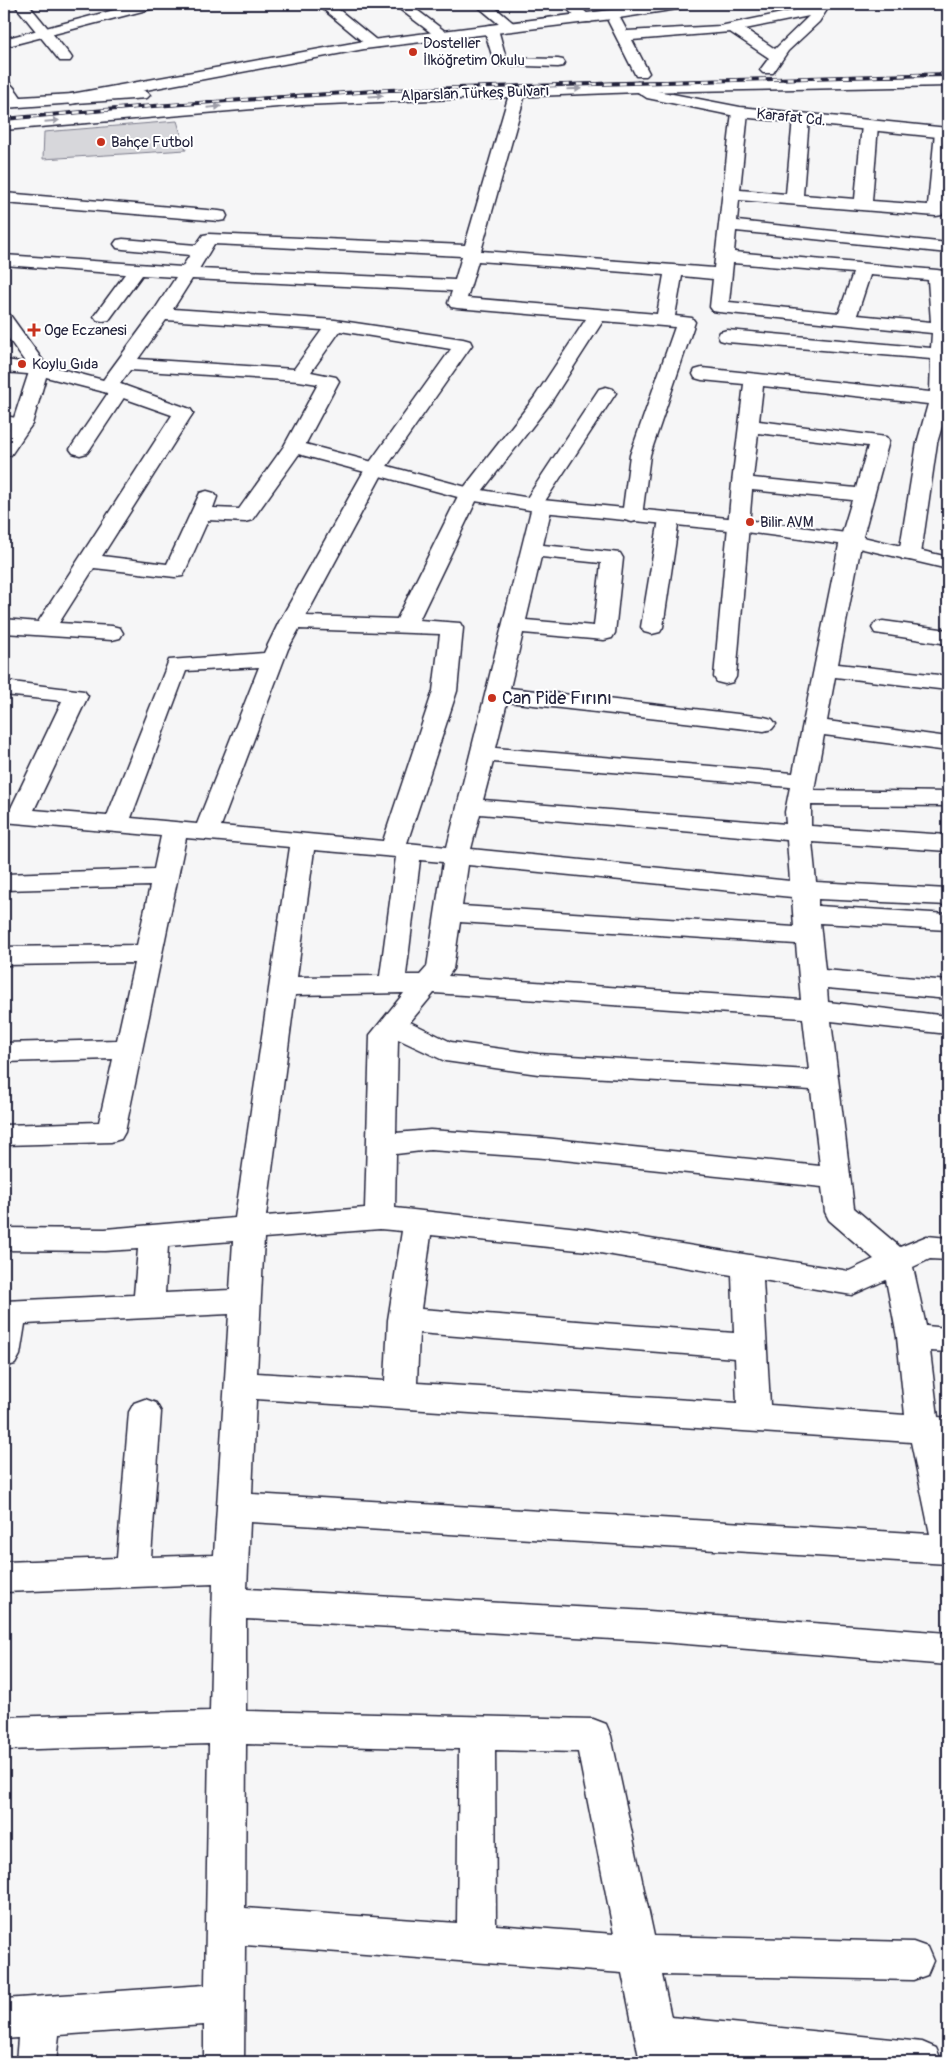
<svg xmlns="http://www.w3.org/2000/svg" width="952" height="2066" font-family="Pangolin,sans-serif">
<rect width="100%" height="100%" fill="#f6f6f7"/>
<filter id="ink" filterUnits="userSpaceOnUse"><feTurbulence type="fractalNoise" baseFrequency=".02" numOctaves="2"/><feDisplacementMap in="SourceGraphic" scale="10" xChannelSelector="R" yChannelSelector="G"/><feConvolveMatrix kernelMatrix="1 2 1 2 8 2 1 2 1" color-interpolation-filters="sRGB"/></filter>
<g filter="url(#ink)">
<path fill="#d7d7db" stroke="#7c7c8b" d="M 177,121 L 186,150 L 43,159 L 44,132 Z"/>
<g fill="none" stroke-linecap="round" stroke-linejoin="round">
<defs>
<g id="minor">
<path d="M 14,4 L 28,4 L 70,55 L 72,58 L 70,61 L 60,61 Z"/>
<path d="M 317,4 L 332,4 L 381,44 L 379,47 L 369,47 Z"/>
<path d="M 393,4 L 409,4 L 450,35 L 448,38 L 438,38 Z"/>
<path d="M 475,4 L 491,4 L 518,27 L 516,30 L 506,30 Z"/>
<path d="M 562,4 L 577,4 L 593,19 L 591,22 L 581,22 Z"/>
<path d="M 627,4 L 642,4 L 648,11 L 646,14 C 637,16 632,11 627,4 Z"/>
<path d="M 817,4 L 830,5 L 819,22 L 788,51 L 773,73 L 763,73 L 760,70 L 769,58 L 730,32 L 632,40 L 649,73 L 646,76 L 636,76 L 608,21 L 610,18 L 620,18 L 627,31 L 720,26 L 815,6 ZM 809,16 L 775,49 L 745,29 Z"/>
<path d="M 491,25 L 496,26 L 498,29 L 506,58 L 558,59 L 563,60 L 565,63 L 563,66 L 558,67 L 495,65 L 484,29 L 486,26 Z"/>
<path d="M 4,80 C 13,83 19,95 25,103 L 22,106 L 12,106 L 4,95 Z"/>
<path d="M 518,86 L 523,88 L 526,91 L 481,251 L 714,268 L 732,112 L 734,109 L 746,109 L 748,112 L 740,190 L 786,194 L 793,118 L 795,115 L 807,115 L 809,118 L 803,195 L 855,199 L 862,125 L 864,122 L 876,122 L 878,125 L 872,201 L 928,205 L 935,132 L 937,129 L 948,129 L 948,164 L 944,211 L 942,215 L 936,216 L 739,200 L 737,221 L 948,243 L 948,253 L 736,231 L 734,252 L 937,270 L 943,271 L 946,275 L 948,304 L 948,406 L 937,443 L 921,554 L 918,559 L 910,560 L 902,559 L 899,554 L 917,443 L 928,404 L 763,386 L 759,421 L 886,437 L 889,441 L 862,540 L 838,664 L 948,676 L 948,690 L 835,677 L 827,721 L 948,737 L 948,751 L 824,735 L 814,790 L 948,792 L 948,806 L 811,805 L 811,826 L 948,835 L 948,851 L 812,842 L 816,882 L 948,889 L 948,905 L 818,899 L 818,906 L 948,914 L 948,930 L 820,923 L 825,970 L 948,981 L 948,999 L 827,988 L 828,1002 L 948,1016 L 948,1034 L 831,1021 L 854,1208 L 900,1247 L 927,1236 L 948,1238 L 948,1260 L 930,1259 L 913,1267 L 926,1326 L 948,1328 L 948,1352 L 930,1351 L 938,1417 L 948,1418 L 948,1444 L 944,1444 L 948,1462 L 948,1564 L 250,1522 L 247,1589 L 649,1611 L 948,1633 L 948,1665 L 649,1641 L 246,1619 L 246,1711 L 593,1719 L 606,1724 L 611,1736 L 654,1936 L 913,1942 L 927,1947 L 933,1961 L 927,1975 L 913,1980 L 662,1975 L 671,2017 L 922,2042 L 936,2048 L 942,2062 L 716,2062 L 680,2059 L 680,2062 L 640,2062 L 622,1973 L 245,1945 L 244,2062 L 204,2062 L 204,2025 L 59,2035 L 56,2062 L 16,2062 L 18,2038 L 4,2039 L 4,1999 L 205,1985 L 209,1744 L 4,1750 L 4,1717 L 210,1711 L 213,1584 L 4,1592 L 4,1562 L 117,1558 L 129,1412 L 134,1403 L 145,1399 L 156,1403 L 161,1412 L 151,1557 L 214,1555 L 229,1314 L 25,1324 L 20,1355 L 15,1364 L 4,1367 L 4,1301 L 134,1295 L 138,1249 L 105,1251 L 4,1250 L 4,1228 L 105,1229 L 235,1218 L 290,847 L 186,838 L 125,1132 L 121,1139 L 111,1142 L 4,1145 L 4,1125 L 99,1122 L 113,1059 L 4,1062 L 4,1043 L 117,1040 L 134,963 L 4,965 L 4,947 L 137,945 L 150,886 L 4,890 L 4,874 L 154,869 L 161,836 L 4,822 L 4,808 L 11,808 L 62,701 L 4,695 L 4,681 L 84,691 L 88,696 L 34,810 L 107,816 L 169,660 L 264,653 L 279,622 L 365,469 L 451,349 L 340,331 L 311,372 L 336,377 L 339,381 L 304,447 L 252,520 L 245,522 L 208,520 L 183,576 L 175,577 L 94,568 L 59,623 L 112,626 L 120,628 L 123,633 L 120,638 L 112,640 L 4,633 L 4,619 L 38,622 L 176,409 L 183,407 L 190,409 L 193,413 L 102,556 L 167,564 L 200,493 L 207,491 L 214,493 L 217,497 L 213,508 L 239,509 L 284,446 L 318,384 L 299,381 L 130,370 L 120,384 L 126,386 L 129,390 L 90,449 L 87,453 L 80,455 L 73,453 L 70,449 L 108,393 L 101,391 L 98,387 L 153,312 L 176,277 L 142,275 L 109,320 L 103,321 L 97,320 L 94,316 L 125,274 L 4,265 L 4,255 L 182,267 L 190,255 L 123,249 L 117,248 L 114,244 L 117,240 L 123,239 L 196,245 L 203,235 L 209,234 L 465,245 L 510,91 L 513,88 ZM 214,244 L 462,256 L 455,280 L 199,269 ZM 478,261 L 664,275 L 657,314 L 467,298 ZM 733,263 L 853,273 L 839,313 L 729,302 ZM 870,275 L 928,280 L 931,322 L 857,315 ZM 682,276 L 713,279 L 710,307 L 713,311 L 719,312 L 932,333 L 931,348 L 727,330 L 720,332 L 718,336 L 720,340 L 727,342 L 931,359 L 930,392 L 702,368 L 695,370 L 693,374 L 695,378 L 702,380 L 744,384 L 732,483 L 714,677 L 717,682 L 725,684 L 733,682 L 736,677 L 752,490 L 852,500 L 840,540 L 793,773 L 496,748 L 507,702 L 764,731 L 772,729 L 776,724 L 772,719 L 764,717 L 510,688 L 523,633 L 604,640 L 612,638 L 615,633 L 623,558 L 620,553 L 543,545 L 552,506 L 549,502 L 545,501 L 616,393 L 613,389 L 606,387 L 599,389 L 523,504 L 526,508 L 531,510 L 447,847 L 407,843 L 457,691 L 463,628 L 460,623 L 419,620 L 479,495 L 549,405 L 603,321 L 675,327 L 630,455 L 622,516 L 625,520 L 632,522 L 639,520 L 642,516 L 650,455 L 695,322 L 692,318 L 675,316 ZM 192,279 L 452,291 L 448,303 L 451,307 L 457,308 L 586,319 L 534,398 L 459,494 L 397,619 L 306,616 L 385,469 L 472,345 L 470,341 L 463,339 L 335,320 L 173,309 ZM 166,320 L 322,330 L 294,369 L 138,359 ZM 758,433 L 868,446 L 856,488 L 753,478 ZM 541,557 L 601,563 L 594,626 L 526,620 ZM 299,629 L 440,634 L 433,691 L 383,841 L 221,826 L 288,649 ZM 259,667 L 197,824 L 131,818 L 186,671 ZM 493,762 L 790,787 L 785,812 L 786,824 L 483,800 ZM 480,814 L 787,840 L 790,881 L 471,849 ZM 314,850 L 396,857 L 380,976 L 297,977 ZM 420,860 L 443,862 L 427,967 L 420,975 L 406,975 ZM 468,865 L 792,897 L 794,927 L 462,906 ZM 460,922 L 796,944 L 801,1000 L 448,976 L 453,969 ZM 404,993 L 370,1035 L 365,1208 L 266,1216 L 295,995 ZM 434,993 L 803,1018 L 809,1070 L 538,1054 L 451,1042 L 410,1022 ZM 398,1039 L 445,1061 L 538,1074 L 811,1090 L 820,1166 L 544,1138 L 430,1130 L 396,1133 ZM 430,1150 L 544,1158 L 822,1187 L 825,1212 L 829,1220 L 874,1259 L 849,1271 L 588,1229 L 395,1208 L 396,1154 ZM 380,1229 L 402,1231 L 388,1320 L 385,1381 L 257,1373 L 264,1238 ZM 431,1235 L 588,1251 L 732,1275 L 734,1333 L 421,1309 ZM 233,1241 L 230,1290 L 165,1293 L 168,1246 ZM 763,1280 L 852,1295 L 886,1280 L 897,1337 L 905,1415 L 770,1405 ZM 419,1333 L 735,1358 L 737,1403 L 417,1383 ZM 256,1399 L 911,1442 L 930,1534 L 252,1494 ZM 246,1744 L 459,1749 L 457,1923 L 245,1908 ZM 495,1750 L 578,1752 L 614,1934 L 496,1925 Z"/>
<path d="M 4,193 L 219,211 L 225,212 L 227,216 L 225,220 L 219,221 L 4,203 Z"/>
<path d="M 4,360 L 46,365 L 48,369 L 46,373 L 39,375 L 4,372 Z"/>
<path d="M 4,416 L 29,420 L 32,424 L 29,428 L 22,430 L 4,428 Z"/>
<path d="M 669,513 L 676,515 L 679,519 L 663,627 L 660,632 L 652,634 L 644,632 L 641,627 L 659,519 L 662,515 Z"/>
<path d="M 883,621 L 948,630 L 948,644 L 875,633 L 872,628 L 875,623 Z"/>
</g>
<g id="secondary">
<path d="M 137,4 L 160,4 L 158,7 L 4,47 L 4,39 Z"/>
<path d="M 658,4 L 691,4 L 689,7 L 684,8 L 612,19 L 364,49 L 71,104 L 66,102 L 63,99 L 66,96 L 71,94 L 364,41 Z"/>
<path d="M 638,82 L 657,91 L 740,107 L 948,128 L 948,138 L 740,117 L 647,98 L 630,87 L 633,84 Z"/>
<path d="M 4,314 L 10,315 L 46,365 L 126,386 L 190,409 L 193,413 L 190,417 L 183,419 L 112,394 L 46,377 L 32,424 L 11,455 L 4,457 L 4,437 L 12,424 L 30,369 L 4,332 Z"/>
<path d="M 294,441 L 470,488 L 542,500 L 738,519 L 846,533 L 948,557 L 948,569 L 846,545 L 738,531 L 542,512 L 469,500 L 287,451 L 284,447 L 287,443 Z"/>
</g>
<g id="primary">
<path d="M 948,77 L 948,86 L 638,92 L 302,105 L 4,130 L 4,120 L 302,95 L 638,82 Z"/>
<path d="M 142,90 L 147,92 L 150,95 L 147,98 L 4,108 L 4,98 Z"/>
</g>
</defs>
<use href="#minor" stroke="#22223b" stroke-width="3"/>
<use href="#secondary" stroke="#22223b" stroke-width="3"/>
<use href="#primary" stroke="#22223b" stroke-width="3"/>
<use href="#minor" fill="#fff" fill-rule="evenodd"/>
<use href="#secondary" fill="#fff" fill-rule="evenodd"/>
<use href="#primary" fill="#fff" fill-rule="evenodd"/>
<defs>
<path id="rail" d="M 4,119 L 139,107 L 389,90 L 948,74"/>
</defs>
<use href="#rail" stroke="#22223b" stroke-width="4"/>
<use href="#rail" stroke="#fff" stroke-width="2.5" stroke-dasharray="7" stroke-linecap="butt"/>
</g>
<defs><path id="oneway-solid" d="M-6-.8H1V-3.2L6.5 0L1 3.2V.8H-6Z" transform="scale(1.25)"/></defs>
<g fill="#9c9ca7">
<use href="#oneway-solid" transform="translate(574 89) rotate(-2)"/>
<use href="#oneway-solid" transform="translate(376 96) rotate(-3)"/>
<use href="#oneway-solid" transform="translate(214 107) rotate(-5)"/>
<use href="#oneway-solid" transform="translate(52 121) rotate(-5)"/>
</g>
</g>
<g fill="#c8321e" stroke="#fff" stroke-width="2">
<circle cx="413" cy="52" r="5"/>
<circle cx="101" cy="142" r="5"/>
<path d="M31.5 322.5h5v5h5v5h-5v5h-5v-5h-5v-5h5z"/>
<circle cx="22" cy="364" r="5"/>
<circle cx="750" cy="522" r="5"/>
<circle cx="492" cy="698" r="5"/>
</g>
<g text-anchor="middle" stroke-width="4" stroke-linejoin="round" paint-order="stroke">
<g font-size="15" fill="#22223b" stroke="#fff" text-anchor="start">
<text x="423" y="48">Dosteller<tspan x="423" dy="17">İlköğretim Okulu</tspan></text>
<text x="111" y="147">Bahçe Futbol</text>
<text x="44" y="335">Oge Eczanesi</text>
<text x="32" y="369">Koylu Gıda</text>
<text x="760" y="527">Bilir AVM</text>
</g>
<g font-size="15" fill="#22223b" stroke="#fff">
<text transform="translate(475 93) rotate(-2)" y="5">Alparslan Türkeş Bulvarı</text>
<text transform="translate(791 117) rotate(6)" y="5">Karafat Cd.</text>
</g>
<g font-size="18" fill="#22223b" stroke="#fff" text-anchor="start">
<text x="502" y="704">Can Pide Fırını</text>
</g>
</g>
<rect width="952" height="2066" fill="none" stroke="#fff" stroke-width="20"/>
<rect x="10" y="10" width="932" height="2046" fill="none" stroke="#22223b" stroke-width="2" filter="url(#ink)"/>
</svg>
